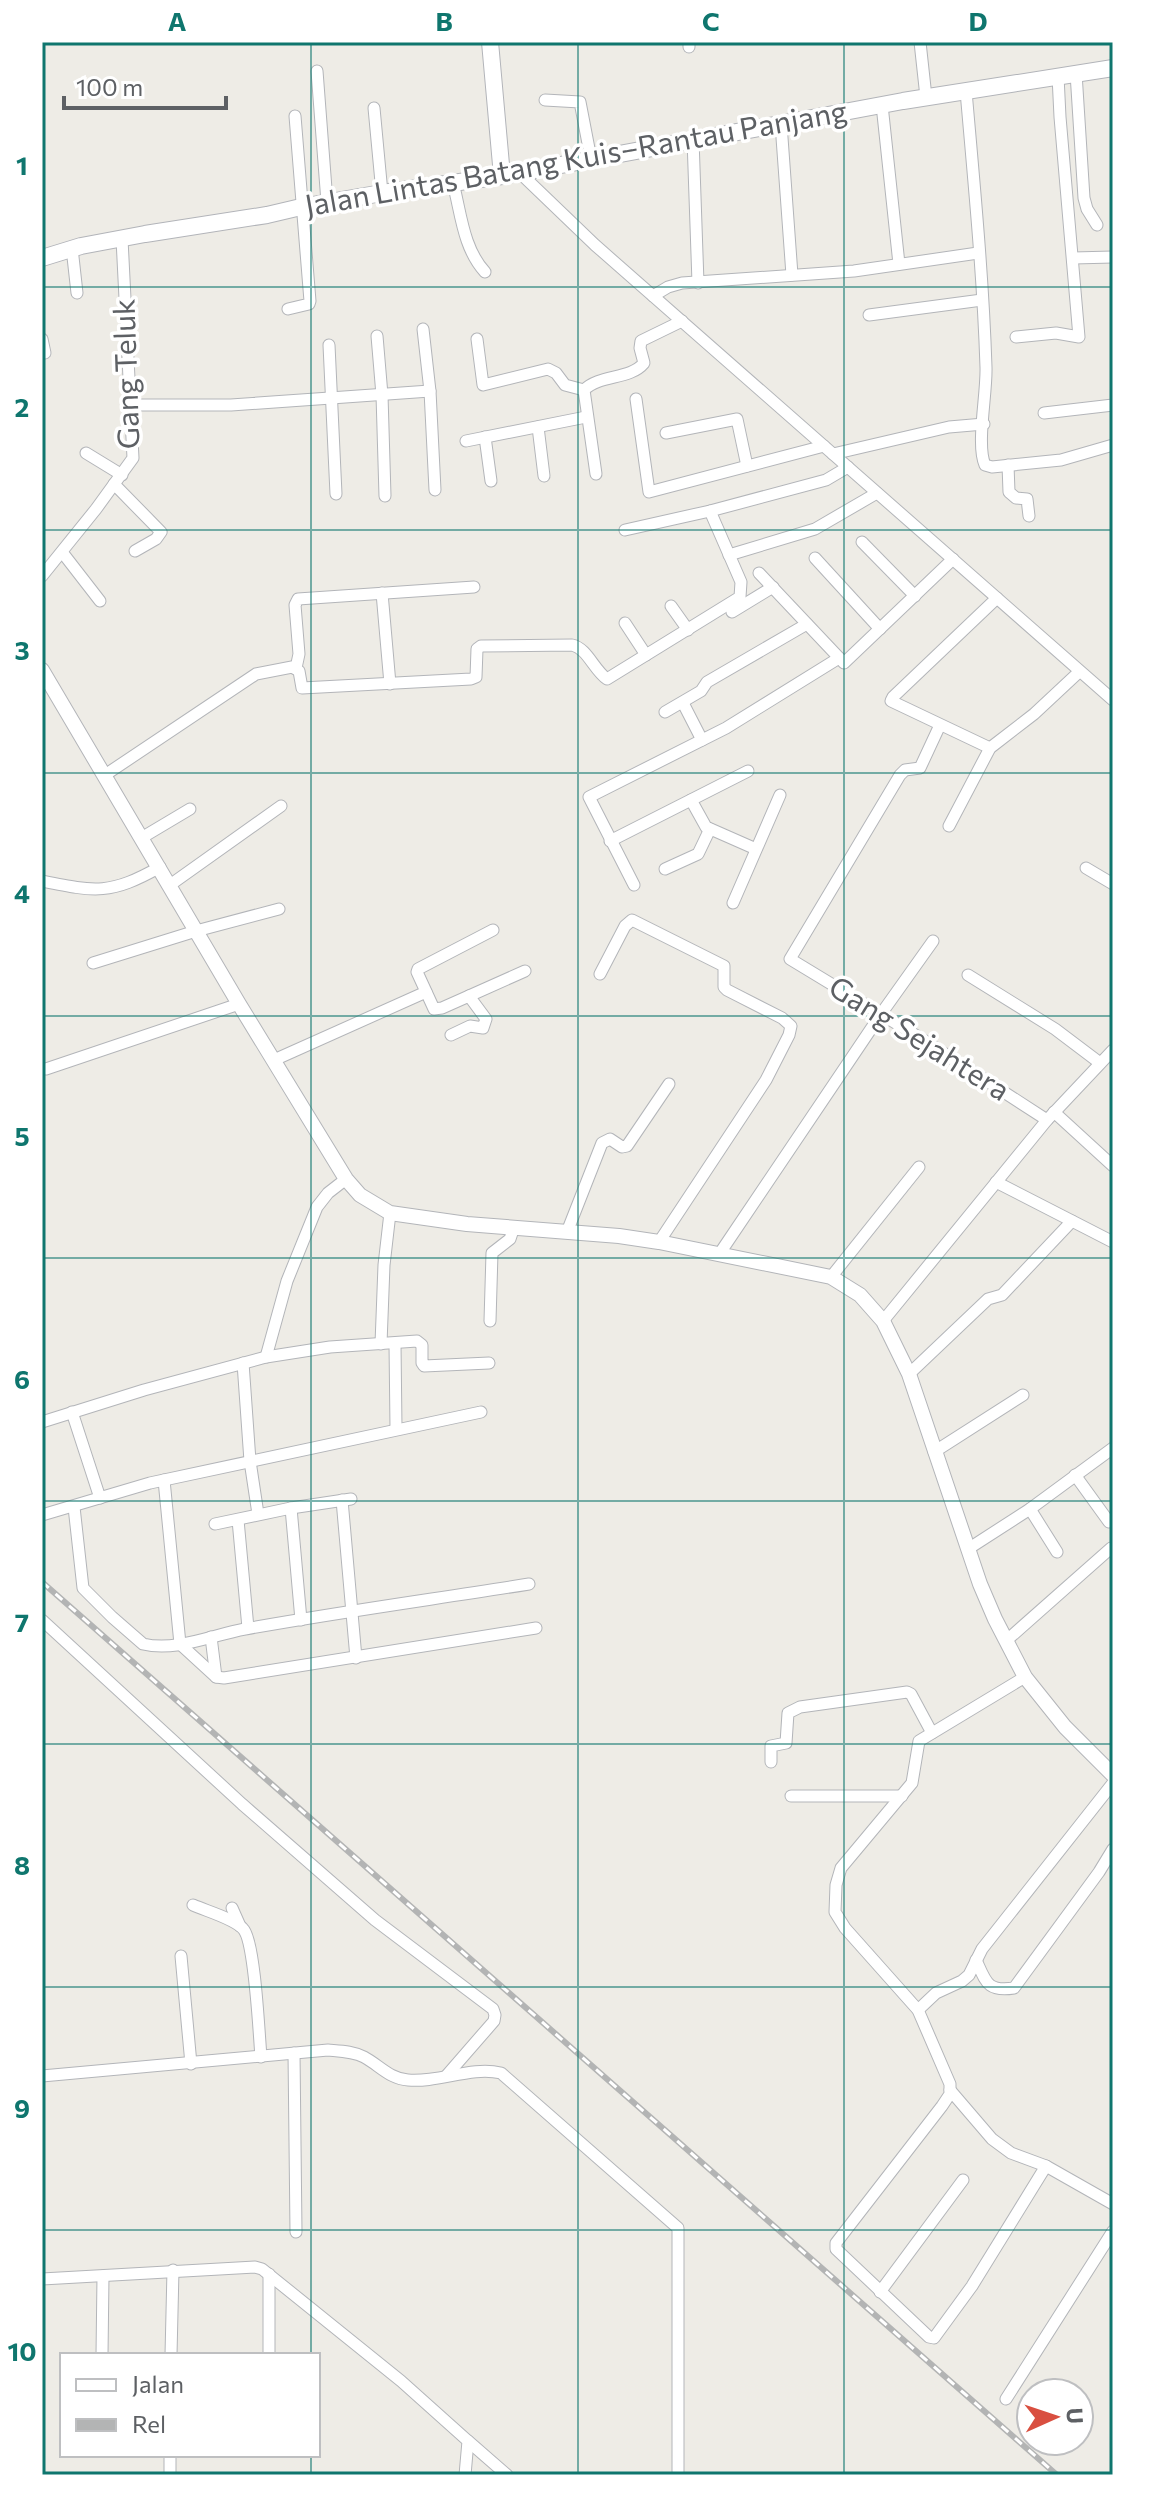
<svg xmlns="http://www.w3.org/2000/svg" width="1155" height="2517" font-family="Commissioner,sans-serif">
<rect width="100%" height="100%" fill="#eeece6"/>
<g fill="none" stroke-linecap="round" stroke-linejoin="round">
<defs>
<g id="minor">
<path d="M 689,42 L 689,47"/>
<path d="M 920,42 L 926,97"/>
<path d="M 317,71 L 327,202"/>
<path d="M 1076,73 L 1084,198 L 1087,209 L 1097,225"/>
<path d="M 966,91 C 974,183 983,275 986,367 C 987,393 976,445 985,465 L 992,467 L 1061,460 L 1113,445"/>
<path d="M 545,100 L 580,102 L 591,159"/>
<path d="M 882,105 L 899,264"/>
<path d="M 374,108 L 382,193"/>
<path d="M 781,124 L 792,275"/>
<path d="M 693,139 L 698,283"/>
<path d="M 519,172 L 595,245 L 1113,700"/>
<path d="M 453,183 C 461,213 463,248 485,272"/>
<path d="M 72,248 L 77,293"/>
<path d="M 1073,258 L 1113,257"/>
<path d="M 653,296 L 668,287 L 682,283 L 854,271 L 978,253"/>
<path d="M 288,309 L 309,304 L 310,301 L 295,116"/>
<path d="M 869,315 L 982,300"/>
<path d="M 423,329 L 430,391 L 435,490"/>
<path d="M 377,336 L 382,395 L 385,496"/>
<path d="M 1016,337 L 1056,333 L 1079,337 L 1060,117 L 1058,76"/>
<path d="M 42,339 L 45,353"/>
<path d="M 477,339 L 483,385 L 548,369 L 556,373 L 565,385 L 584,390"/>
<path d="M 329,345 L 336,494"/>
<path d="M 636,399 L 649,492 L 824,446"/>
<path d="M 130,405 L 231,405 L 430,391"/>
<path d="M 1044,413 L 1113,405"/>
<path d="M 538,427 L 544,476"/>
<path d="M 666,433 L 737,419 L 747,466"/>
<path d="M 485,437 L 491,481"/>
<path d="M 466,441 L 586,417"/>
<path d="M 86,453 L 122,475"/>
<path d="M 833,454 L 949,427 L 984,424"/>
<path d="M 1008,465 L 1009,492 L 1016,498 L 1027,499 L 1029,516"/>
<path d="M 596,474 L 584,390 C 600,374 630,380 644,363 L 640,348 L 641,341 L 682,321"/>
<path d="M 114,484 L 161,532 L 156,539 L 135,551"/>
<path d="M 625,530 L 710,511 L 826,480 L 848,467"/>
<path d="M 862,542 L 915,596"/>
<path d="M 62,552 L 100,601"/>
<path d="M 729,555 L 815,529 L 877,493"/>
<path d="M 815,558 L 880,629"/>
<path d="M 759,573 L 844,663 L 953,559"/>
<path d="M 42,576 L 96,509 L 133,458 L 122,239"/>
<path d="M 382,593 L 390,684"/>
<path d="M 671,606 L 688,630"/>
<path d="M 732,612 L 773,587"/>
<path d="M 625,623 L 646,655"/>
<path d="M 296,668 L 299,654 L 295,605 L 298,599 L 474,587"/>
<path d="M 683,703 L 702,740"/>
<path d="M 665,712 L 701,691 L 707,682 L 807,624"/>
<path d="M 940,725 L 920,768 L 905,770 L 900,775 L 790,959 L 922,1039 L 1047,1120"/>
<path d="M 990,748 L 891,701 L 893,697 L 997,598"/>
<path d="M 105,775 L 256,674 L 292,667 L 299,671 L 302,688 L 471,679 L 476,677 L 477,649 L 481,646 L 572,645 C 587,648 594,670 607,679 L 740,597 L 741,582 L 710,511"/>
<path d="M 691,800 L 706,827 L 756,849"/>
<path d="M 949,826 L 990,748 L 1034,714 L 1079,672"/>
<path d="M 143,837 L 190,809"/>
<path d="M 610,841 L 748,771"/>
<path d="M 1086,868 L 1113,884"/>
<path d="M 665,869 L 698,854 L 710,829"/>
<path d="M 42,881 C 96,892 110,895 160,867"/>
<path d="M 170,885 L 281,806"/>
<path d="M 634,885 L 589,797 L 726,728 L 839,658"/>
<path d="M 733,903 L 780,795"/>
<path d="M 93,963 L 196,931 L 279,909"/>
<path d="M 600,974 L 625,926 L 632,920 L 724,966 L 724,987 L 727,990 L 782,1018 L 791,1026 L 789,1035 L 766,1080 L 659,1242"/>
<path d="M 968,975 L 1055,1029 L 1100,1063"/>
<path d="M 469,996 L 525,971"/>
<path d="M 451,1035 L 470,1026 L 483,1028 L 486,1019 L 469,996 L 442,1008 L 434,1009 L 417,972 L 418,969 L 493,930"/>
<path d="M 274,1060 L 426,992"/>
<path d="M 46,1069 L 239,1004"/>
<path d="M 1054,1112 L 1113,1166"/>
<path d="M 996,1182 L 1113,1242"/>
<path d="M 567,1232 L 602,1143 L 610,1139 L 622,1147 L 627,1146 L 669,1084"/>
<path d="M 720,1253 L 881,1014 L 933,941"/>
<path d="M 831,1277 L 919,1167"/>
<path d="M 490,1321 L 492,1253 L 510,1239 L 514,1227"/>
<path d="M 883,1321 L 1047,1120 L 1113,1050"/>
<path d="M 381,1344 L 384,1265 L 390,1213"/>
<path d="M 395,1344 L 396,1428"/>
<path d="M 266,1357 L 287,1281 L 317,1207 L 328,1193 L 346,1179"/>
<path d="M 243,1363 L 250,1461 L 258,1514"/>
<path d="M 909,1374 L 988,1299 L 1002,1295 L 1072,1221"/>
<path d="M 72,1412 L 100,1498"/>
<path d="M 42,1422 L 144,1390 L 266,1357 L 330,1347 L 417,1341 L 422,1345 L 422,1363 L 424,1366 L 489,1363"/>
<path d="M 934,1452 L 1023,1395"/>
<path d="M 1075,1475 L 1109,1522"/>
<path d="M 164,1480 L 180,1644 L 216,1677 L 224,1678 L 536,1628"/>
<path d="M 342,1500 L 356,1658"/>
<path d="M 74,1507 L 83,1588 L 112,1617 L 143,1644 C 176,1652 212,1635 245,1629 C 339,1612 435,1599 529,1584"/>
<path d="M 291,1508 L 301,1620"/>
<path d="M 1030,1509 L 1057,1552"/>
<path d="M 42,1515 L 150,1483 L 481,1412"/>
<path d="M 238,1520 L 248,1628"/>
<path d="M 215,1524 L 291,1508 L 351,1499"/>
<path d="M 968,1549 L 1030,1509 L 1113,1448"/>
<path d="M 42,1620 L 242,1804 L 375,1920 L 493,2009 L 495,2015 L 494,2021 L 447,2075"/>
<path d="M 211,1637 L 216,1677"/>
<path d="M 1007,1640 L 1111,1548"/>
<path d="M 1025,1677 L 919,1741 L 912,1783 L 841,1868 L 836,1885 L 835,1912 L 845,1928 L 918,2010 L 950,2084 L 950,2094 L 942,2106 L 836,2243 L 836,2249 L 929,2337 L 934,2338 L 972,2286 L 1046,2166"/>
<path d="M 771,1762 L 771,1746 L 786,1743 L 788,1713 L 800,1707 L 907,1692 L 911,1694 L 932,1733"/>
<path d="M 791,1796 L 902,1796"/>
<path d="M 193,1905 C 206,1911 236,1919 244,1930 C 255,1945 259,2034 261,2057"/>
<path d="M 232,1908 L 240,1926"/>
<path d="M 181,1956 L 191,2064"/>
<path d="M 976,1960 C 986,1982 987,1992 1014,1988 L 1099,1872 L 1113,1849"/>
<path d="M 918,2010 L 936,1993 L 962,1981 L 969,1975 L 982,1949 L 1113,1783"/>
<path d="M 294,2053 L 296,2232"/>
<path d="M 42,2076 L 328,2050 C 340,2051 353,2051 364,2057 C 379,2065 390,2079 408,2080 C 438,2083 471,2066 501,2073 L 678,2228 L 678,2475"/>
<path d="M 950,2090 L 992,2139 L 1011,2153 L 1046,2166 L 1113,2204"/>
<path d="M 42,2279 L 255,2267 L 262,2269 L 401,2381 L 468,2441 L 465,2475"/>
<path d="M 880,2292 L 963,2180"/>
<path d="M 102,2355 L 103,2276"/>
<path d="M 171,2355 L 173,2270"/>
<path d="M 269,2355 L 269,2274"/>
<path d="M 1006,2399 L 1113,2231"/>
<path d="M 468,2441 L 507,2475"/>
<path d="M 170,2475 L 170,2455"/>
</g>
<path id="tertiary" d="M 42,670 L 239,1004 L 346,1179 L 360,1195 L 390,1213 L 467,1224 L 619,1236 L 659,1242 L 831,1277 L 860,1295 L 883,1321 L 909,1374 L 980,1584 L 995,1619 L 1025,1677 L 1065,1727 L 1113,1775"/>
<g id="secondary">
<path d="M 490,42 L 502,176"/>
<path d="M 42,258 L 81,246 L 145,234 L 267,215 L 301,207 L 382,193 L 502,176 L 903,101 L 1113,68"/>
</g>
</defs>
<use href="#minor" stroke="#b3b5b9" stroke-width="13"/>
<use href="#tertiary" stroke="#b3b5b9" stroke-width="16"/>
<use href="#secondary" stroke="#b2b4b9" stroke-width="18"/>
<use href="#minor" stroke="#fff" stroke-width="11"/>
<use href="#tertiary" stroke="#fff" stroke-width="14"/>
<use href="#secondary" stroke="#fff" stroke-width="16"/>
<defs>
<path id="rail" d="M 42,1582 L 1057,2475"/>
</defs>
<use href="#rail" stroke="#b3b4b4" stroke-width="6"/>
<use href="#rail" stroke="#fff" stroke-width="3" stroke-dasharray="9" stroke-linecap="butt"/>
</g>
<path fill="none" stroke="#0f766e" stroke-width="2" stroke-opacity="0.55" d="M 311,42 L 311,2355M 578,42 L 578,2475M 844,42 L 844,2475M 42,287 L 1113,287M 42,530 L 1113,530M 42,773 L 1113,773M 42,1016 L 1113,1016M 42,1258 L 1113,1258M 42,1501 L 1113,1501M 42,1744 L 1113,1744M 42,1987 L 1113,1987M 42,2230 L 1113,2230M 311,2455 L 311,2475"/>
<g text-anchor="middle" stroke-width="7" stroke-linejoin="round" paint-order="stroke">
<g font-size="30" fill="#5d6064" stroke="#fff">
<text transform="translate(576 159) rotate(-10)" y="10">Jalan Lintas Batang Kuis–Rantau Panjang</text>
<text transform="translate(127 374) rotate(-92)" y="10">Gang Teluk</text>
<text transform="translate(919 1039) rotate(32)" y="10">Gang Sejahtera</text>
</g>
</g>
<rect width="1155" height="2517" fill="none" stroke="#ffffff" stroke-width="88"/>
<rect x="60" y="2353" width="260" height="104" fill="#ffffff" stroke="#bebfc1" stroke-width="2"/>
<rect x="76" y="2379" width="40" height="12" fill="#ffffff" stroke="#bebfc1" stroke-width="2"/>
<text x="132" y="2393" font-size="24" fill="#5d6064">Jalan</text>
<rect x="76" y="2419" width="40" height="12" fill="#b3b4b4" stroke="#bebfc1" stroke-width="2"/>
<text x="132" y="2433" font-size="24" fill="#5d6064">Rel</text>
<g transform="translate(1055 2417) rotate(87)"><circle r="38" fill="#ffffff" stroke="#bebfc1" stroke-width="2"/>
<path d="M0-6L14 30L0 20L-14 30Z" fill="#d94f40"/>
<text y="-12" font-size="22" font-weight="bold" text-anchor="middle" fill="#5d6064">U</text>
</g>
<path d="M64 96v12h162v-12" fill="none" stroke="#5d6064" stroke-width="4"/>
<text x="76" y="96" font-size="24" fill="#5d6064" stroke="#ffffff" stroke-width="6" paint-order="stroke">100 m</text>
<rect x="44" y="44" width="1067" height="2429" fill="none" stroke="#0f766e" stroke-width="3"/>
<g font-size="26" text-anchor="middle" font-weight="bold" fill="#0f766e">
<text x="177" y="31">A</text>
<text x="444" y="31">B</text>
<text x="711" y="31">C</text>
<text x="978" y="31">D</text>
<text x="22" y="175">1</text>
<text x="22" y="417">2</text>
<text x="22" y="660">3</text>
<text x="22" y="903">4</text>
<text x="22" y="1146">5</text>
<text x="22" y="1389">6</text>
<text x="22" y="1632">7</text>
<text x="22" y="1875">8</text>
<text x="22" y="2118">9</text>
<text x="22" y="2361">10</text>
</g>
</svg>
